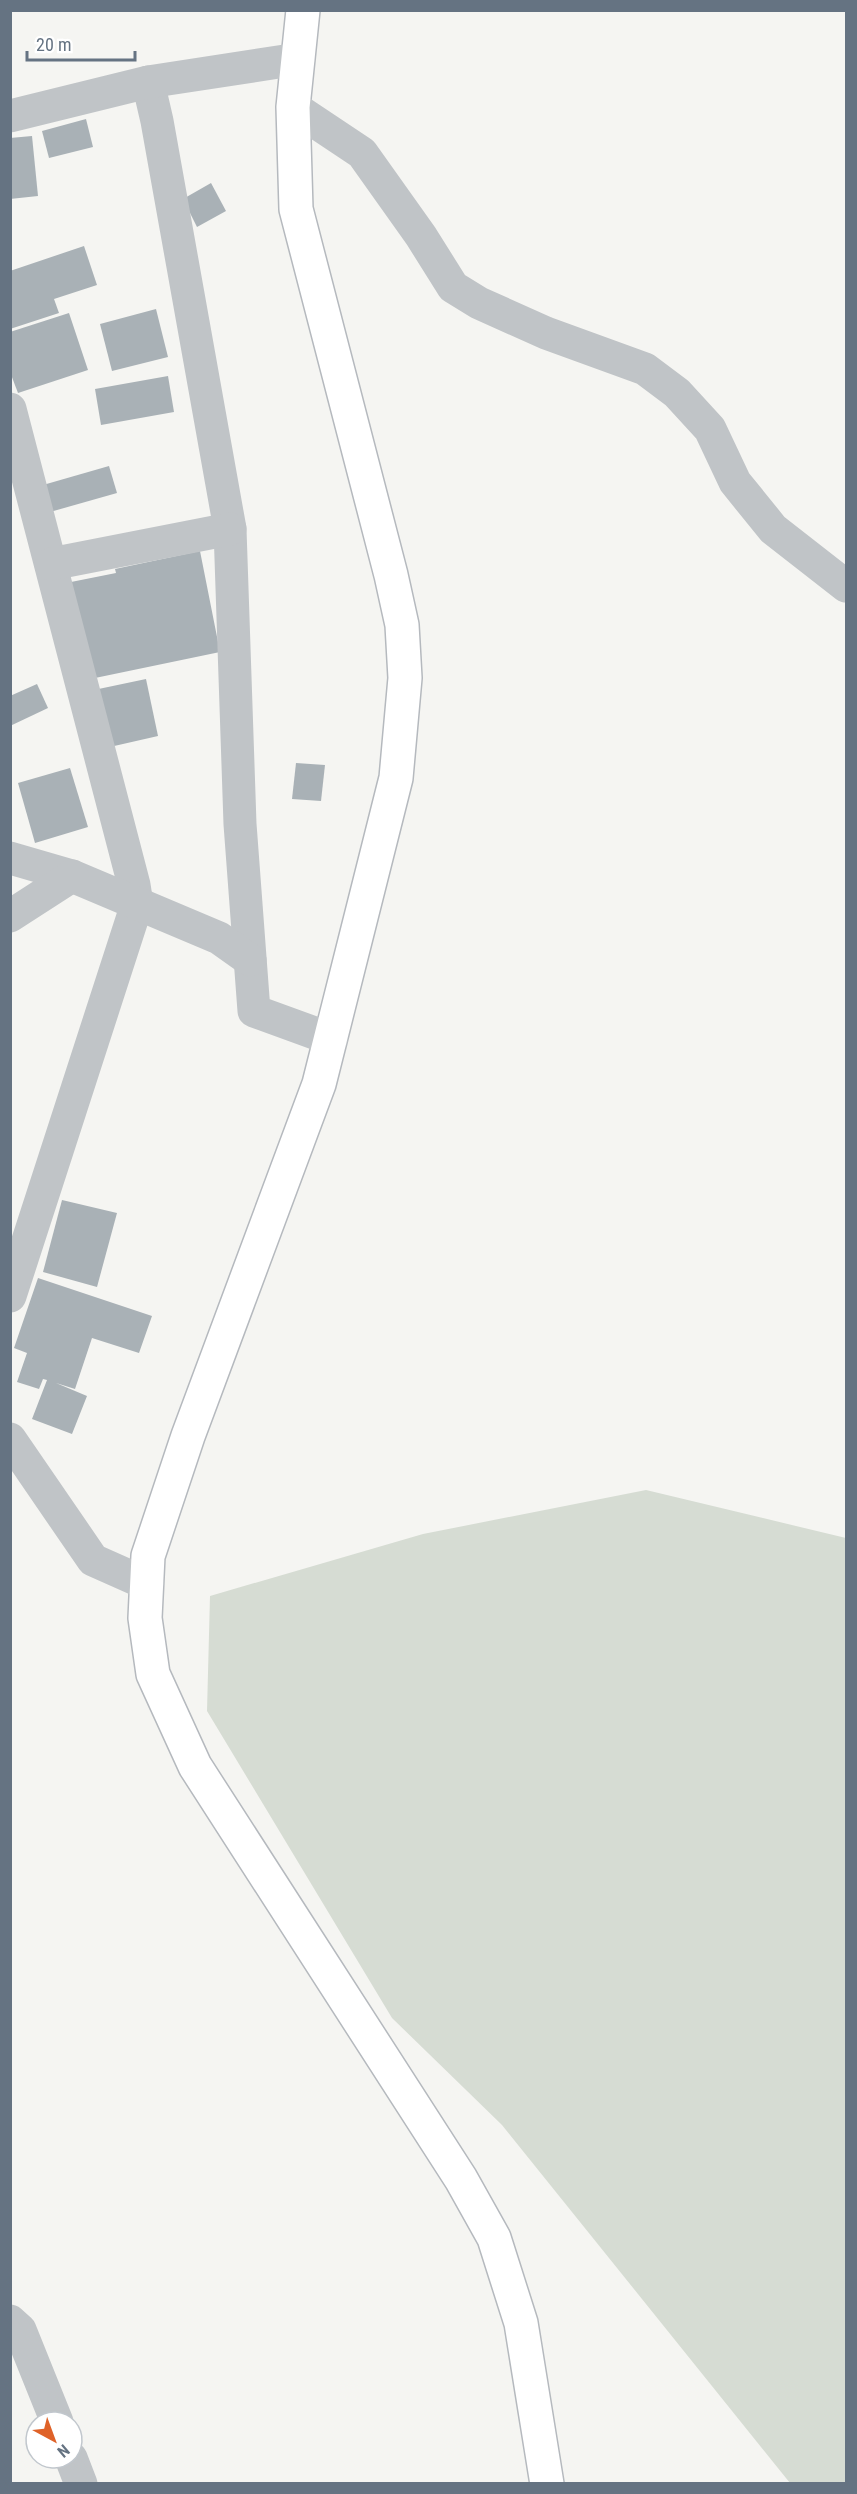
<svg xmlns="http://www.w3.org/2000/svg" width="857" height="2494" font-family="'Roboto Condensed',sans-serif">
<rect width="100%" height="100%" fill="#f5f5f2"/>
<path fill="#d6dcd3" d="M 646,1490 L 846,1538 L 846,2483 L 790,2483 L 502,2125 L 392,2018 L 207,1711 L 210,1596 L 423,1534 Z"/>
<g fill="#a9b1b6">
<path d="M 86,119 L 93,147 L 49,158 L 42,131 Z"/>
<path d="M 32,136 L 38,196 L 10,199 L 10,138 Z"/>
<path d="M 211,183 L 226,211 L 197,227 L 183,199 Z"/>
<path d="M 84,246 L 97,285 L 54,299 L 59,313 L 10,329 L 10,271 Z"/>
<path d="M 156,309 L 168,357 L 112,371 L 100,324 Z"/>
<path d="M 69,313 L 88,370 L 18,393 L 10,372 L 10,332 Z"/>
<path d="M 168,376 L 174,412 L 101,425 L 95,389 Z"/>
<path d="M 109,466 L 117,493 L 50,512 L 43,485 Z"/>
<path d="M 200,551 L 220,652 L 95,678 L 71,582 L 116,573 L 115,569 Z"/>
<path d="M 146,679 L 158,736 L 101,749 L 89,691 Z"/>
<path d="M 37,684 L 48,708 L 10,726 L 10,696 Z"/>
<path d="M 296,763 L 325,765 L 321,801 L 292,799 Z"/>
<path d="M 70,768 L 88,827 L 35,843 L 18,783 Z"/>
<path d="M 62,1200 L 117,1213 L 97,1287 L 43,1272 Z"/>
<path d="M 38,1278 L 152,1316 L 139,1353 L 92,1338 L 75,1389 L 56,1383 L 87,1396 L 72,1434 L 32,1419 L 47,1380 L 43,1379 L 39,1389 L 17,1382 L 27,1353 L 14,1348 Z"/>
</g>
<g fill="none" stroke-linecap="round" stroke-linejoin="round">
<defs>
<path id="secondary" d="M 303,10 L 293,107 L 296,209 L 391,575 L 402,625 L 405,678 L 396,778 L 319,1084 L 188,1436 L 148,1556 L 145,1618 L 153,1674 L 195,1766 L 461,2179 L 494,2238 L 521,2323 L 547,2484"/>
</defs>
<use href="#secondary" stroke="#b5b9be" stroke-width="36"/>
<g stroke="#c0c4c7" stroke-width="33">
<path d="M 148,82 L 157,121 L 230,529 L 240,824 L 254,1011 L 331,1039"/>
<path d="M 293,107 L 362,153 L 421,236 L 453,287 L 479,303 L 546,333 L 645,369 L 677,393 L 710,429 L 735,482 L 773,529 L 846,586"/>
<path d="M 10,116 L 148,82 L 298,59"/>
<path d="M 10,409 L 134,885 L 137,904 L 10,1296"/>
<path d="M 51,564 L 230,529"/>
<path d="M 10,858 L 72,876 L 219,938 L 250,960"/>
<path d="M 10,916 L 72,876"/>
<path d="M 10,1439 L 93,1560 L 147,1584"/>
<path d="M 10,2321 L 20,2330 L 57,2422"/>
<path d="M 71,2458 L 81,2484"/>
</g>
<use href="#secondary" stroke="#fff" stroke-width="33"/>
</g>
<rect width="857" height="2494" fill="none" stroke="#657382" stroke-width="24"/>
<g transform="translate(54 2440) rotate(139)"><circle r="28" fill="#ffffff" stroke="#c1c7cd" stroke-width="1.5"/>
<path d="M0-4.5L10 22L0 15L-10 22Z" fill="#df6228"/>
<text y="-9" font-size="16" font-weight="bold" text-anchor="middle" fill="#657382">N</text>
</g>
<path d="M27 51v9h108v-9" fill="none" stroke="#657382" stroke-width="3"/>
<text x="36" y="51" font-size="18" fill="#657382" stroke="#ffffff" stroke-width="4.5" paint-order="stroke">20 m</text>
</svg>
